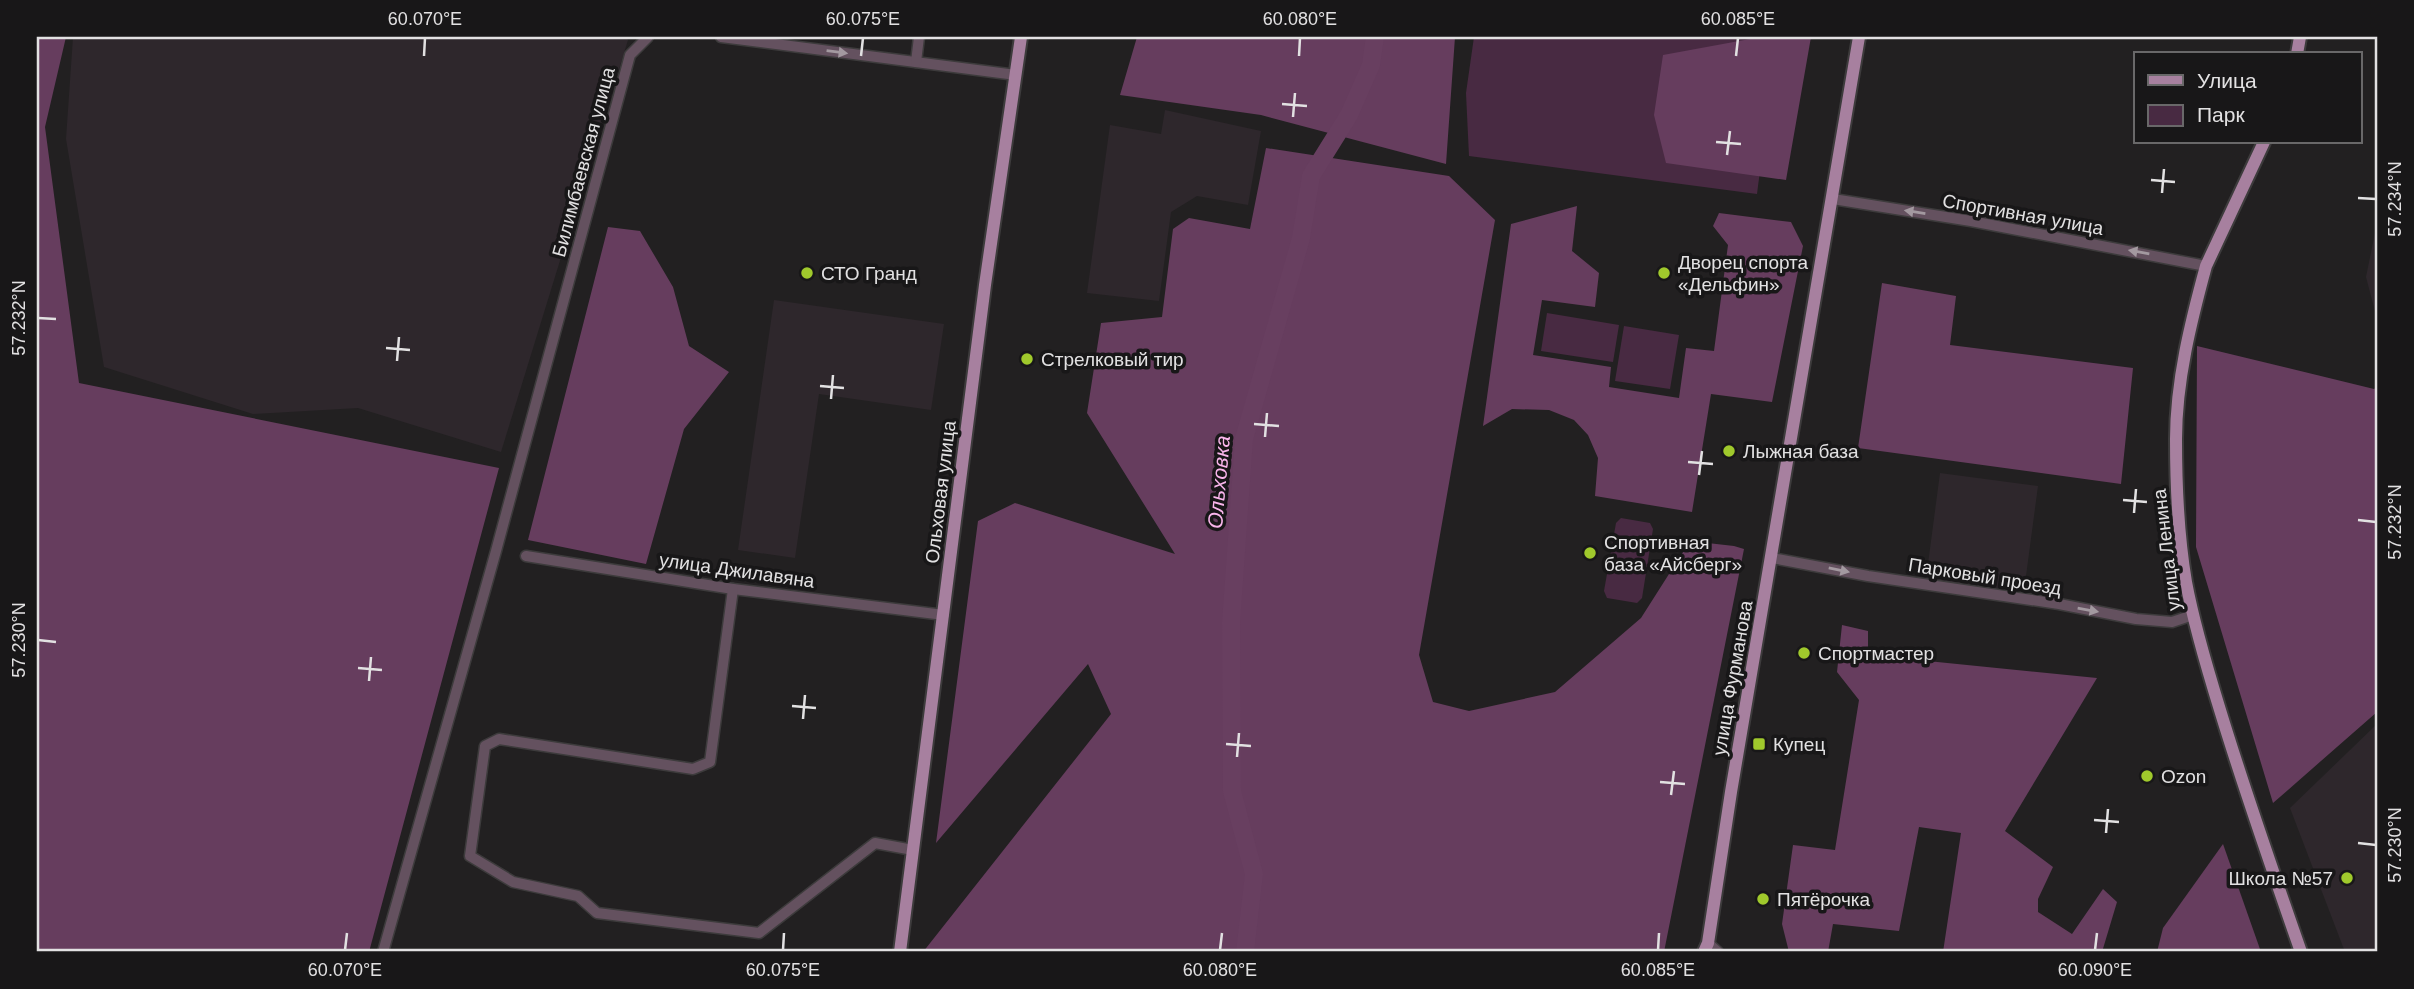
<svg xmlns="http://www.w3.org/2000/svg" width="2414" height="989" font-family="Arial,sans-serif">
<rect width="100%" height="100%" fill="#222021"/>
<g fill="#2e272c">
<path d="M 73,37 L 626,37 L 628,40 L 501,452 L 358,408 L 253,414 L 104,367 L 66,139 Z"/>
<path d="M 1165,110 L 1261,131 L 1248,205 L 1197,196 L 1171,212 L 1159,301 L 1087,293 L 1110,125 L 1161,134 Z"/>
<path d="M 2377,223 L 2377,319 L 2366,277 Z"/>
<path d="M 774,300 L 944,324 L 931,410 L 819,394 L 795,558 L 738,550 Z"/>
<path d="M 1940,473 L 2038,486 L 2024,591 L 1926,579 Z"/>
<path d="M 2377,724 L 2377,952 L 2345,952 L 2290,808 Z"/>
</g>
<g fill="#482a42">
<path d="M 1474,37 L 1777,37 L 1757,194 L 1469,156 L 1466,93 Z"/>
<path d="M 1547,313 L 1619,325 L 1613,362 L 1541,351 Z"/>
<path d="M 1624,326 L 1679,335 L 1670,389 L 1615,381 Z"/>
<path d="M 1621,518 L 1650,523 L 1653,529 L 1642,598 L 1637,603 L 1607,598 L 1604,591 L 1616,523 Z"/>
</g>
<g fill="#663d5e">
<path d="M 37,37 L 66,37 L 45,127 L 79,383 L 499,468 L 369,952 L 37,952 Z"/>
<path d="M 1137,37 L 1455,37 L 1446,164 L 1261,115 L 1120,95 Z"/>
<path d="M 1751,37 L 1811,37 L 1786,180 L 1666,163 L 1654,115 L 1663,55 L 1750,39 Z"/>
<path d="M 1266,148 L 1449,176 L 1495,220 L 1419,655 L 1433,702 L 1469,711 L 1555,692 L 1641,618 L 1690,541 L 1734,546 L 1744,549 L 1664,952 L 923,952 L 1111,714 L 1088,664 L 936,843 L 978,521 L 1015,503 L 1175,554 L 1087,413 L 1101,323 L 1162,317 L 1173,229 L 1189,218 L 1250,229 Z"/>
<path d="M 1577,206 L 1572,251 L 1599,273 L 1595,307 L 1542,300 L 1533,355 L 1611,367 L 1609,387 L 1679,398 L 1686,348 L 1714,351 L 1728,245 L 1713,226 L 1719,213 L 1791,222 L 1803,246 L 1772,402 L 1711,394 L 1692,512 L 1595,496 L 1598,458 L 1588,435 L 1574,420 L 1549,410 L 1512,409 L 1483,426 L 1511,224 Z"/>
<path d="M 608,227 L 640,231 L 673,287 L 689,346 L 729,372 L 684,429 L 646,564 L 528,540 Z"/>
<path d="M 1882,283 L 1956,296 L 1950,345 L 2133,368 L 2121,484 L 1858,448 Z"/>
<path d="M 2197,346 L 2374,389 L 2377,387 L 2377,712 L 2273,803 L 2196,547 Z"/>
<path d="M 1842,625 L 1868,631 L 1868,655 L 2097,678 L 2005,831 L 2053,867 L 2038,899 L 2038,912 L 2072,934 L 2103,889 L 2117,902 L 2102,952 L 1943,952 L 1961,833 L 1919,827 L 1899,931 L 1833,924 L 1828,952 L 1789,952 L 1782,924 L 1793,845 L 1835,850 L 1859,700 L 1837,672 Z"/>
<path d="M 2223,844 L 2261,952 L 2157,952 L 2163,928 Z"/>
</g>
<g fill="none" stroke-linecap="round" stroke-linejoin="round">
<path stroke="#683f60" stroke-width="18" d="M 1245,952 L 1254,874 L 1232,791 L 1231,623 L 1244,439 L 1301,238 L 1311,176 L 1349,115 L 1371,65 L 1375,37"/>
<defs>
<g id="minor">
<path d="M 721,37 L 1016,75"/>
<path d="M 916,62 L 919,37"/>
<path d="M 1833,199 L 1971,221 L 2206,266"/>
<path d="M 526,556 L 733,589 L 944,615"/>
<path d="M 1772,558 L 1868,576 L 2059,604 L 2136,619 L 2172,622 L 2193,615"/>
<path d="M 733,589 L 710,762 L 693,769 L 499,739 L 485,746 L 470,856 L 513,882 L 578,896 L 597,913 L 759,933 L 875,843 L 913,850"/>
<path d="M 1708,943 L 1718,952"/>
<path d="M 383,952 L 496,551 L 630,55 L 648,37"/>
</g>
<g id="major">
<path d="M 2297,54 L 2300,37"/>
<path d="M 2264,142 L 2206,266 C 2191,321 2176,381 2176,439 C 2176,485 2178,535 2186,582 C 2194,625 2207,668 2220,710 C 2245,792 2273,872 2301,952"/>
<path d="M 900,952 L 985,285 L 1021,37"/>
<path d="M 1704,952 L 1708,943 L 1731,792 L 1859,37"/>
</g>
</defs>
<use href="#minor" stroke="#3d3b3c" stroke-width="13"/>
<use href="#major" stroke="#3d3b3c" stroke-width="16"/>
<use href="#minor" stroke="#64515f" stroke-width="10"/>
<use href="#major" stroke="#a7809f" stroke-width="12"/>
</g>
<defs><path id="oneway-solid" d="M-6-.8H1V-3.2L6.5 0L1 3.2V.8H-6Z" transform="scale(1.75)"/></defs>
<g fill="#a399a0">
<use href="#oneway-solid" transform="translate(837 52) rotate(7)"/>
<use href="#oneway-solid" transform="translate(1915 212) rotate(-171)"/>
<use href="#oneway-solid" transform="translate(2139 252) rotate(-170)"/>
<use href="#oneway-solid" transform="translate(1839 570) rotate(12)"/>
<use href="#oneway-solid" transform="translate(2088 610) rotate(10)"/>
</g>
<path fill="none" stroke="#e2e1e2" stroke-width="2.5" d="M 424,56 L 425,38M 861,56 L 863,38M 1299,56 L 1300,38M 1736,56 L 1738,38M 1282,104 L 1307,106M 1293,117 L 1295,93M 1716,142 L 1741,144M 1727,155 L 1730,131M 2151,180 L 2175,182M 2162,193 L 2164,169M 2358,198 L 2376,199M 38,318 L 56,319M 386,348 L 410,350M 397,361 L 399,337M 820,386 L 844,388M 831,399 L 833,375M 1254,424 L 1279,426M 1265,437 L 1267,413M 1688,462 L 1713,464M 1699,475 L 1702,451M 2123,500 L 2147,502M 2134,513 L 2136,489M 2358,520 L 2376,522M 38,640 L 56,642M 358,668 L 382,670M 369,681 L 371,657M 792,706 L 816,708M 803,719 L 805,695M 1226,744 L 1251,746M 1237,757 L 1239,733M 1660,782 L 1685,784M 1671,795 L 1674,771M 2094,820 L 2119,822M 2106,833 L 2108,809M 2358,843 L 2376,845M 345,950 L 347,933M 783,950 L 784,933M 1220,950 L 1222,933M 1658,950 L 1659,933M 2095,950 L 2097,933"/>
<g fill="#a0c92c" stroke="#181718" stroke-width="2.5">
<circle cx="807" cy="273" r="7"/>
<circle cx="1664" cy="273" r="7"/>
<circle cx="1027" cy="359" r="7"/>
<circle cx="1729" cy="451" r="7"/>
<circle cx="1590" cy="553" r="7"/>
<circle cx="1804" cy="653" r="7"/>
<rect x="1752" y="737" width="14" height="14" rx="3.5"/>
<circle cx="2147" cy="776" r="7"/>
<circle cx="2347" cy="878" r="7"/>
<circle cx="1763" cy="899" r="7"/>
</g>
<g text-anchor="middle" stroke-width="7" stroke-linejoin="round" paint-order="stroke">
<g font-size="19" fill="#e2e1e2" stroke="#181718">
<text transform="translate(583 162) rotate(-75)" y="7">Билимбаевская улица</text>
<text transform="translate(2023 214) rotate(10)" y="7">Спортивная улица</text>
<text transform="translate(940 492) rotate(-83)" y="7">Ольховая улица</text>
<text transform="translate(2166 550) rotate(-97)" y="7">улица Ленина</text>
<text transform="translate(737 570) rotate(8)" y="7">улица Джилавяна</text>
<text transform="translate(1985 576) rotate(9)" y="7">Парковый проезд</text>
<text transform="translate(1732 678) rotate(-80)" y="7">улица Фурманова</text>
</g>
<g font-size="19" fill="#e2e1e2" stroke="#181718" text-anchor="start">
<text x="1678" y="269">Дворец спорта<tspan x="1678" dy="22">«Дельфин»</tspan></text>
<text x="821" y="280">СТО Гранд</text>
<text x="1041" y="366">Стрелковый тир</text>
<text x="1743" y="458">Лыжная база</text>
<text x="1604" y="549">Спортивная<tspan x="1604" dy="22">база «Айсберг»</tspan></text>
<text x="1818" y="660">Спортмастер</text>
<text x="1773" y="751">Купец</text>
<text x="2161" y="783">Ozon</text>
<text x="2333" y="885" text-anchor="end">Школа №57</text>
<text x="1777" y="906">Пятёрочка</text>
</g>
<g font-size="21" font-style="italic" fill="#f9b5eb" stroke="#181718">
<text transform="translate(1219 482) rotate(-85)" y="7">Ольховка</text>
</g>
</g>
<rect width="2414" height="989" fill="none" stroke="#181718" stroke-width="77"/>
<rect x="2134" y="52" width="228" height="91" fill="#181718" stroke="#696869" stroke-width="2"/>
<rect x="2148" y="75" width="35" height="10" fill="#a7809f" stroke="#696869" stroke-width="2"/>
<text x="2197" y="88" font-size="21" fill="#e2e1e2">Улица</text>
<rect x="2148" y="105" width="35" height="21" fill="#482a42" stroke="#696869" stroke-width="2"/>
<text x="2197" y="122" font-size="21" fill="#e2e1e2">Парк</text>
<rect x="38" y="38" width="2338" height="912" fill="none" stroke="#e2e1e2" stroke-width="2.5"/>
<g font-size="18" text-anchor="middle" fill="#e2e1e2">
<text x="425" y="25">60.070°E</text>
<text x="863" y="25">60.075°E</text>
<text x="1300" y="25">60.080°E</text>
<text x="1738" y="25">60.085°E</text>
<text transform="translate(2395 199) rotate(-90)" y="6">57.234°N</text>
<text transform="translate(19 318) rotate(-90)" y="6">57.232°N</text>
<text transform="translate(2395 522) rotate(-90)" y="6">57.232°N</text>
<text transform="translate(19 640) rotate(-90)" y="6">57.230°N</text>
<text transform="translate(2395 845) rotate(-90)" y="6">57.230°N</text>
<text x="345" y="976">60.070°E</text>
<text x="783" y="976">60.075°E</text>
<text x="1220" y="976">60.080°E</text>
<text x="1658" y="976">60.085°E</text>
<text x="2095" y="976">60.090°E</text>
</g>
</svg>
